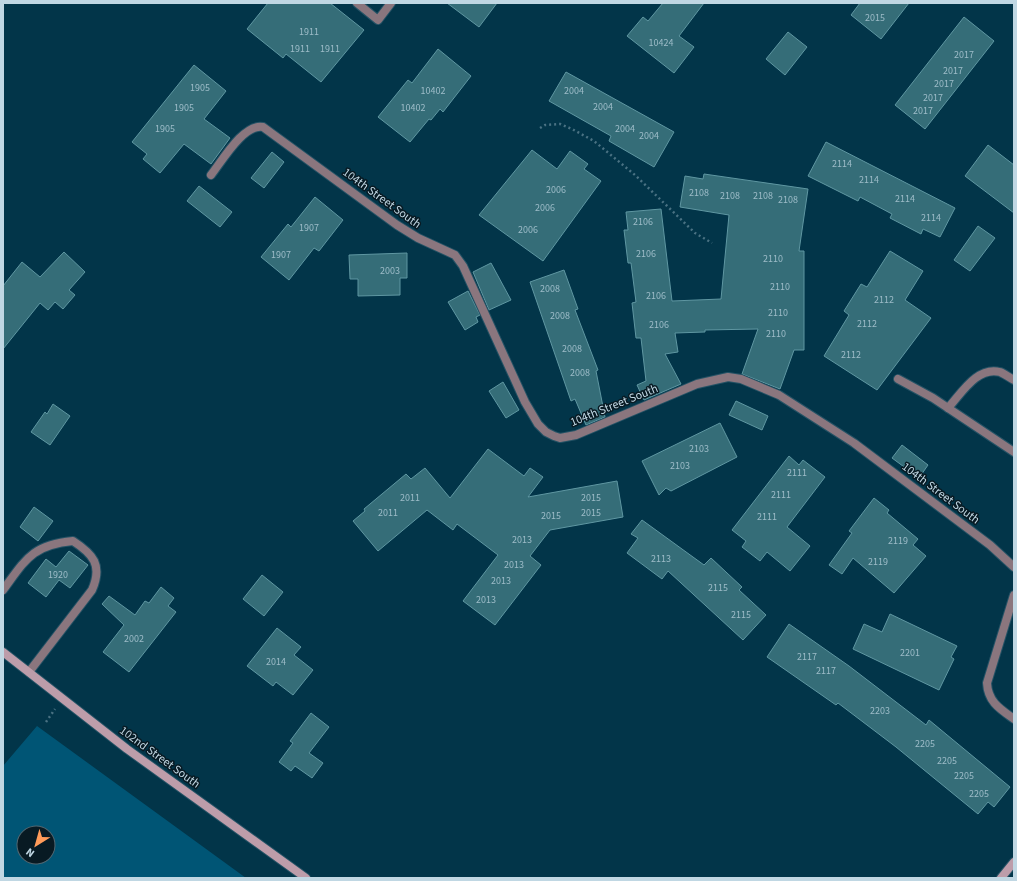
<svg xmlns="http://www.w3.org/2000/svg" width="1017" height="881" font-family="'Source Sans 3',sans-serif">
<rect width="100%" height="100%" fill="#023549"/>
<path fill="#005575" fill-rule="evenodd" d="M 37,726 L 246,878 L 3,878 L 3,766 ZM 24,833 L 48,833 L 48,857 L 24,857 Z"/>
<g fill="#356d78" stroke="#5f97a2">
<path d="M 268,3 L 330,3 L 364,30 L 321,82 L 286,54 L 283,58 L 247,29 Z"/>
<path d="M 447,3 L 497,3 L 479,27 Z"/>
<path d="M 663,3 L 704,3 L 679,36 L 694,47 L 674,73 L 627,36 L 643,17 L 648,21 Z"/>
<path d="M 860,3 L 909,3 L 881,39 L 851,15 Z"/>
<path d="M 964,17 L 994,41 L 925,129 L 895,105 Z"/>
<path d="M 788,32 L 807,47 L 785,75 L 766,59 Z"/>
<path d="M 438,49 L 471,76 L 443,112 L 440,109 L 431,120 L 429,119 L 410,142 L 378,117 L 408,80 L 412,83 Z"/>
<path d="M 194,65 L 226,91 L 204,119 L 230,138 L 211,164 L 184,144 L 160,173 L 143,159 L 147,154 L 132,142 Z"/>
<path d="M 566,72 L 674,132 L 654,167 L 609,141 L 611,136 L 549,101 Z"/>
<path d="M 826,142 L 955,208 L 940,237 L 923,229 L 921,234 L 890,218 L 892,214 L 860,197 L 858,201 L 808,176 Z"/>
<path d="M 988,145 L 1014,165 L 1014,213 L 965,176 Z"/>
<path d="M 532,150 L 557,169 L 570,151 L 588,164 L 584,169 L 601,181 L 543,261 L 479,215 Z"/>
<path d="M 272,152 L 284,162 L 264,188 L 251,178 Z"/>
<path d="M 704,174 L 808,189 L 799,251 L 804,251 L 804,350 L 794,350 L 780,389 L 742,374 L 758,329 L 705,330 L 705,332 L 675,333 L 678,352 L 665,354 L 681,384 L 644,400 L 637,385 L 646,381 L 641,338 L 636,338 L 632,303 L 636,302 L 631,263 L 628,263 L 624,230 L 628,230 L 626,212 L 661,209 L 672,301 L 721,299 L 729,215 L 680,207 L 685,176 L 703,179 Z"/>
<path d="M 199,186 L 232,212 L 220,227 L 187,201 Z"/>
<path d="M 315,197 L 343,220 L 319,251 L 314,248 L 289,280 L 261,257 L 288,224 L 291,227 Z"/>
<path d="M 978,226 L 995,238 L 970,271 L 954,260 Z"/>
<path d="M 890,251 L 923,271 L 905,300 L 931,318 L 877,390 L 824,356 L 849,315 L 844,311 L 861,284 L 867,287 Z"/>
<path d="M 64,252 L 85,272 L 69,290 L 75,295 L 63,309 L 55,302 L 48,310 L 40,303 L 3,349 L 3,286 L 22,262 L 40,277 Z"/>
<path d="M 407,253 L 407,278 L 400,278 L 400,295 L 358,296 L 358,279 L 350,279 L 349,255 Z"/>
<path d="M 491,263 L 511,300 L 489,310 L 473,272 Z"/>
<path d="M 564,270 L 578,309 L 575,310 L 598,370 L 596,371 L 605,417 L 586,425 L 575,399 L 571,401 L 530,282 Z"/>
<path d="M 468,291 L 480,315 L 476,317 L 478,322 L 465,330 L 448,302 Z"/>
<path d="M 503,382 L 519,410 L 506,418 L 489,391 Z"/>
<path d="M 736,401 L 768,416 L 762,430 L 729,415 Z"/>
<path d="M 53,404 L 70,416 L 50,445 L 31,432 L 45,412 L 47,414 Z"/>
<path d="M 720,423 L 737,457 L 671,491 L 666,488 L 659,495 L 642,461 Z"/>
<path d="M 902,445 L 928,465 L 919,478 L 892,458 Z"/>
<path d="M 488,449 L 524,476 L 530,468 L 543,477 L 528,497 L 617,481 L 623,517 L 550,530 L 530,556 L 541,565 L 495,625 L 463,601 L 498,555 L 457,524 L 453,530 L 427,510 L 378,551 L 353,521 L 365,511 L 364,509 L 406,474 L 411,479 L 425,468 L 450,498 Z"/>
<path d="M 789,456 L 799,465 L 803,460 L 825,477 L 787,527 L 810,546 L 790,571 L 767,552 L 760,561 L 742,547 L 746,541 L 732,530 Z"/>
<path d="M 874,498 L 889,510 L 887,513 L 918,539 L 913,545 L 926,556 L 894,593 L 853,558 L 842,574 L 829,565 L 852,533 L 849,531 Z"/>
<path d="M 34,507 L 53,521 L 38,541 L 20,527 Z"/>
<path d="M 642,520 L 704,565 L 711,558 L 742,587 L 739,590 L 766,615 L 743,640 L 668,571 L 662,579 L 627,553 L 638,538 L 631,534 Z"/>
<path d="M 69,551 L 88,565 L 70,588 L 59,580 L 46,597 L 28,583 L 46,559 L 56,567 Z"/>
<path d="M 262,575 L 283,592 L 264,616 L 243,599 Z"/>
<path d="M 161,587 L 174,598 L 168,606 L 176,612 L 129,672 L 103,652 L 124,625 L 102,604 L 109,596 L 135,615 L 145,601 L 149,603 Z"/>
<path d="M 890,614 L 957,646 L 951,657 L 954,659 L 939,690 L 853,649 L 864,624 L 882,632 Z"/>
<path d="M 789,624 L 849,666 L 926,725 L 929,720 L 1010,787 L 994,807 L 988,802 L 978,814 L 896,747 L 838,703 L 836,705 L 767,657 Z"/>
<path d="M 277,628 L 301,647 L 294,655 L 313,670 L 293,695 L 276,682 L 273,686 L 247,666 Z"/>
<path d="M 311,713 L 329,727 L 309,753 L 323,763 L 312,778 L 295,766 L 291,771 L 279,762 L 293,743 L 290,741 Z"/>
</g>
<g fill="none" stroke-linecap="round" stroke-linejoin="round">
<defs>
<g id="lane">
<path d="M 357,3 L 378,20 L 391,3"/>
<path d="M 898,379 L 933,398 L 1014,452"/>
<path d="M 948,408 C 961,394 977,366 1000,372 C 1005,374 1010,378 1014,380"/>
<path d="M 3,590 C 26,559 32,545 73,541 C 93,554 103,565 92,590 L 29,672"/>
</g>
<g id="street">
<path d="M 211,175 C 222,161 244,123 263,127 L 397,225 L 418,238 L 455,255 L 463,266 L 525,402 L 538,424 L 546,432 L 554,436 L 560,438 L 576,435 L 697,384 L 728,377 L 741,379 L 779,395 L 854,443 L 990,545 L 1014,567"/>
<path d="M 1014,595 L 987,683 C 988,702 1000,709 1014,719"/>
</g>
<g id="secondary">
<path d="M 3,652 L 127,749 L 306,878"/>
<path d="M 1001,878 L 1014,862"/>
</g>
</defs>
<use href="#lane" stroke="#245265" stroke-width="10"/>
<use href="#street" stroke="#245265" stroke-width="10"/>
<use href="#secondary" stroke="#245265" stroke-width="10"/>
<g stroke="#4a7283" stroke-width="2.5" stroke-dasharray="2 3" stroke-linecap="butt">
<path d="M 540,128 L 545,125 L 560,124 L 572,129 L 594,141 L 635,175 L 695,233 L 712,243"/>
<path d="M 46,722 L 55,709"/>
</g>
<use href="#lane" stroke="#8a767e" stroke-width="8"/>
<use href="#street" stroke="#8a767e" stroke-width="8"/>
<use href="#secondary" stroke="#bd9daa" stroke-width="8"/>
</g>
<g text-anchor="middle" stroke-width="3" stroke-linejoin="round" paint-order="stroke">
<g font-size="10" fill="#9dbcc8">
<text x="875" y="21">2015</text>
<text x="309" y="35">1911</text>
<text x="661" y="46">10424</text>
<text x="300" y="52">1911</text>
<text x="330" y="52">1911</text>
<text x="964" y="58">2017</text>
<text x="953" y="74">2017</text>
<text x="944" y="87">2017</text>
<text x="200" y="91">1905</text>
<text x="433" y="94">10402</text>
<text x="574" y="94">2004</text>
<text x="933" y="101">2017</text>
<text x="603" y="110">2004</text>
<text x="184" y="111">1905</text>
<text x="413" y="111">10402</text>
<text x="923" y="114">2017</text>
<text x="165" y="132">1905</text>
<text x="625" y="132">2004</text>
<text x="649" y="139">2004</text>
<text x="842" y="167">2114</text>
<text x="869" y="183">2114</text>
<text x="556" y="193">2006</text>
<text x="699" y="196">2108</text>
<text x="730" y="199">2108</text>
<text x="763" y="199">2108</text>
<text x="905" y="202">2114</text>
<text x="788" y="203">2108</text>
<text x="545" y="211">2006</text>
<text x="931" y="221">2114</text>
<text x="643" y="225">2106</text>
<text x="309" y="231">1907</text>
<text x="528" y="233">2006</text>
<text x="646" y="257">2106</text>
<text x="281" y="258">1907</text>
<text x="773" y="262">2110</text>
<text x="390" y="274">2003</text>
<text x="780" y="290">2110</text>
<text x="550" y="292">2008</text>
<text x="656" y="299">2106</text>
<text x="884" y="303">2112</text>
<text x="778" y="316">2110</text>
<text x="560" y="319">2008</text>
<text x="867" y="327">2112</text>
<text x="659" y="328">2106</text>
<text x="776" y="337">2110</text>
<text x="572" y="352">2008</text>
<text x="851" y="358">2112</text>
<text x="580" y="376">2008</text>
<text x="699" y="452">2103</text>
<text x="680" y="469">2103</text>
<text x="797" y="476">2111</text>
<text x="781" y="498">2111</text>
<text x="410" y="501">2011</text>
<text x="591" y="501">2015</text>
<text x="388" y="516">2011</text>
<text x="591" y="516">2015</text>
<text x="551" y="519">2015</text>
<text x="767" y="520">2111</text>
<text x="522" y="543">2013</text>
<text x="898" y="544">2119</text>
<text x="661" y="562">2113</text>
<text x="878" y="565">2119</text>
<text x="514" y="568">2013</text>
<text x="58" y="578">1920</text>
<text x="501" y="584">2013</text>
<text x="718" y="591">2115</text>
<text x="486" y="603">2013</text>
<text x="741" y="618">2115</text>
<text x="134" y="642">2002</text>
<text x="910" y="656">2201</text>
<text x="807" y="660">2117</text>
<text x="276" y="665">2014</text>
<text x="826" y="674">2117</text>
<text x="880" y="714">2203</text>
<text x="925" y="747">2205</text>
<text x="947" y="764">2205</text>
<text x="964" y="779">2205</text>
<text x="979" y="797">2205</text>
</g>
<g font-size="12" fill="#c0d7e3" stroke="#081a23">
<text transform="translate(382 198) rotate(36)" y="4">104th Street South</text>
<text transform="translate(614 405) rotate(-22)" y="4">104th Street South</text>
<text transform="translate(941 493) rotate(37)" y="4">104th Street South</text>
<text transform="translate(160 757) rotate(36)" y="4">102nd Street South</text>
</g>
</g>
<rect width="1017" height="881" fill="none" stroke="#c0d7e3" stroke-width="8"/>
<g transform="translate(36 845) rotate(217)"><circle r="19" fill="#081a23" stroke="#526670"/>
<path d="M0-3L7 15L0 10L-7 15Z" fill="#ff9b5a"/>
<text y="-6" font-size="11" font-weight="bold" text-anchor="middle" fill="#c0d7e3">N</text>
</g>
</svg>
